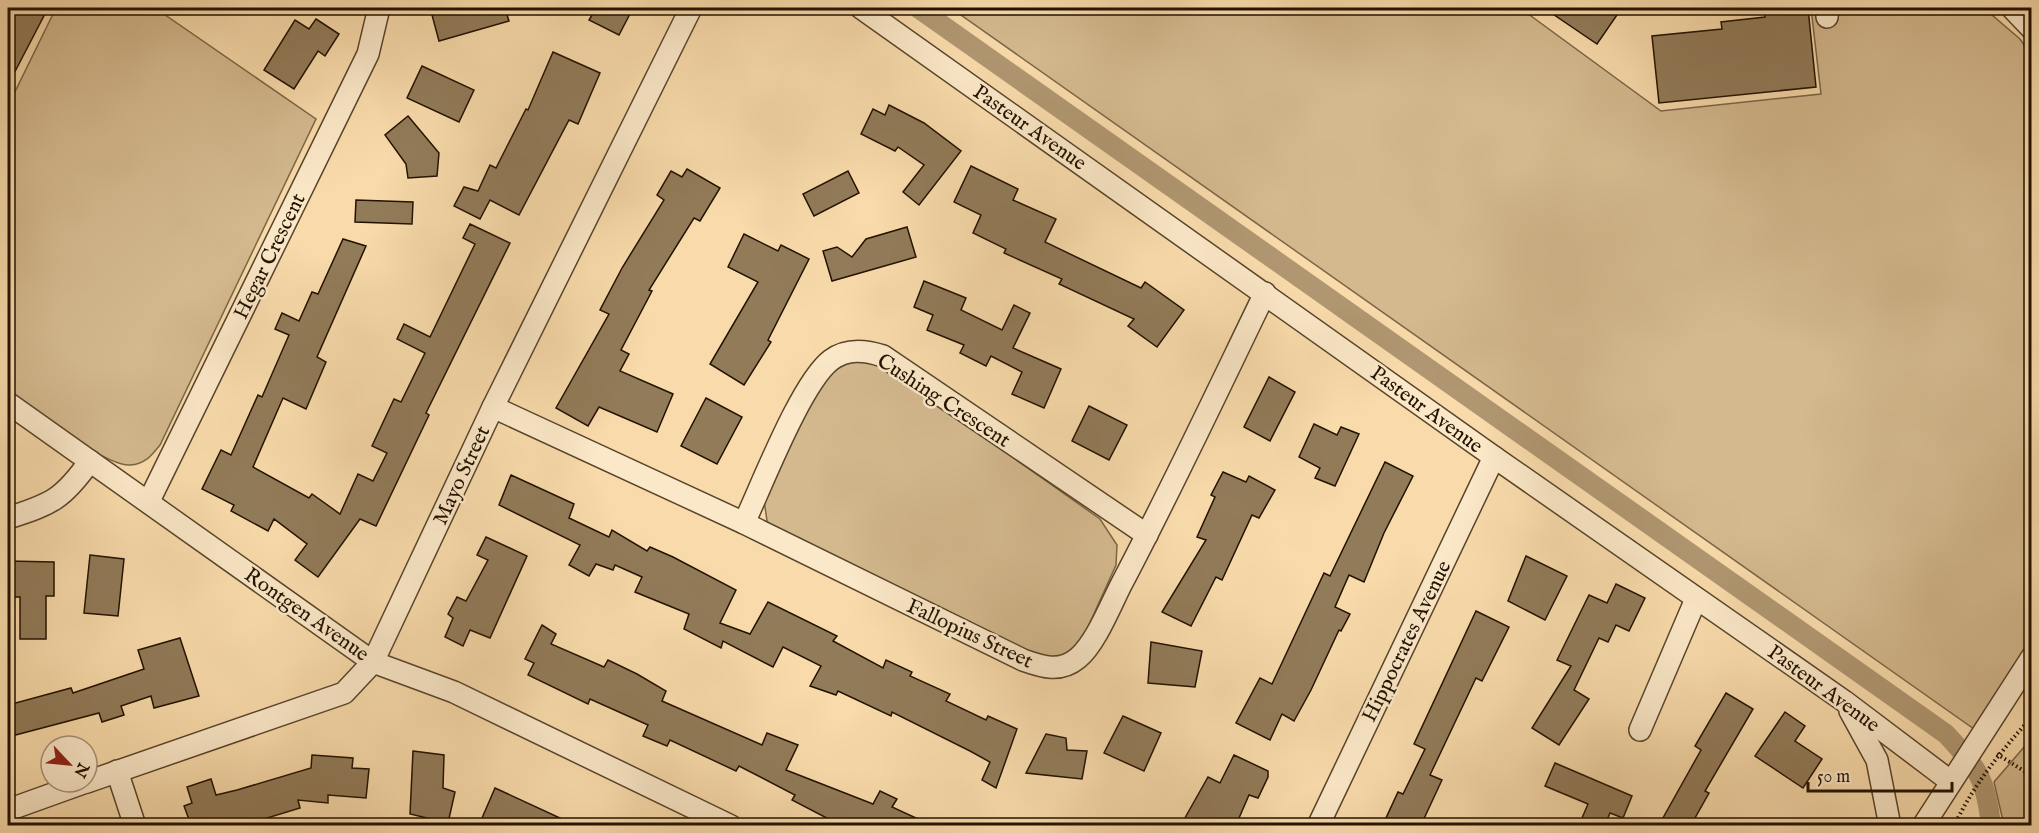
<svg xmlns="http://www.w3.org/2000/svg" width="2039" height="833" font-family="'IM FELL English',serif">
<rect width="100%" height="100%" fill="#f9dbab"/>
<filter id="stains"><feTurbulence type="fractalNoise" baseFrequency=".00333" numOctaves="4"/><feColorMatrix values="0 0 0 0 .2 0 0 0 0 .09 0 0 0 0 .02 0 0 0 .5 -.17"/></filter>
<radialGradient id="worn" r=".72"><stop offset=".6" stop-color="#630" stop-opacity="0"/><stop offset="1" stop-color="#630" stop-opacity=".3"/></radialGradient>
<g fill="#d4b98e" stroke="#7b6647" stroke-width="1.5">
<path d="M 56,8 L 155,8 L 316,119 L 160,445 C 151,456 145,464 130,465 C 103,466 32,408 8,391 L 8,106 Z"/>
<path d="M 951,8 L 1520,8 L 1661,111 L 1821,94 L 1811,8 L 1981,8 L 1986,10 L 2020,39 L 2031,55 L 2032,642 L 2017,672 L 1974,729 Z"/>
<path d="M 852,358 L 885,367 L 1100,519 L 1117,545 L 1116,565 L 1078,649 L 1062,659 L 1047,661 L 776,534 L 767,521 L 764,500 L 813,394 L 827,372 Z"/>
<path d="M 2031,739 L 2031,825 L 2004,825 L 1994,782 Z"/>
</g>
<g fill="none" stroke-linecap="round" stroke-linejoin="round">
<path stroke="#b09771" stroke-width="20" d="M 918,8 L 1946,734 C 1978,769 1986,778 1991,826"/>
</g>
<g fill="#927b59" stroke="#221200" stroke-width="1.5">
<path d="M 15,8 L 48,8 L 8,85 L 8,23 Z"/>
<path d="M 448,8 L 505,8 L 509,21 L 439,41 L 432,15 L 448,10 Z"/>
<path d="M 596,8 L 633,8 L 619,35 L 589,20 Z"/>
<path d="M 1544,8 L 1607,8 L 1617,15 L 1597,44 Z"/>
<path d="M 1764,8 L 1808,8 L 1816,87 L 1659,103 L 1652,36 L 1722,29 L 1721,22 L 1765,17 Z"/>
<path d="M 316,19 L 339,34 L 325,56 L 318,51 L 294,89 L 264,70 L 295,20 L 309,29 Z"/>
<path d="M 553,52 L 600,73 L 578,124 L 569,120 L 519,215 L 490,200 L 480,219 L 454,206 L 464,187 L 478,191 L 490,165 L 496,168 L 526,109 L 528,110 Z"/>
<path d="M 422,66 L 474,90 L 459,122 L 407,98 Z"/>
<path d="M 889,105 L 924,123 L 961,151 L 919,205 L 903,192 L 924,165 L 898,147 L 895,151 L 861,134 L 873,109 L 885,115 Z"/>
<path d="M 408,116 L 439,153 L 437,176 L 408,178 L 406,164 L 385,135 Z"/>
<path d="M 971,166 L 1018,189 L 1013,200 L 1056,219 L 1045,242 L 1141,288 L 1145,282 L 1184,310 L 1157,347 L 1128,326 L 1134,319 L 1059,284 L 1062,279 L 1004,253 L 1006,249 L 973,233 L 981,215 L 954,202 Z"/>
<path d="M 687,169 L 720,188 L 700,221 L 694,218 L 649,290 L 652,291 L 621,350 L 629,354 L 620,371 L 673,394 L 657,432 L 599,407 L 588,426 L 556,408 L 609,314 L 600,310 L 622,268 L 664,200 L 657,195 L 671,171 L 682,177 Z"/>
<path d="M 848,171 L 859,193 L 814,216 L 803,194 Z"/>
<path d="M 356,200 L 413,202 L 412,224 L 355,222 Z"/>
<path d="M 470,224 L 510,243 L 426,413 L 429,415 L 376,526 L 360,519 L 318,577 L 295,560 L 307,544 L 274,519 L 268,531 L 231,511 L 234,505 L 202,489 L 221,450 L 231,455 L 258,395 L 262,397 L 289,335 L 275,329 L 282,313 L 299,321 L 312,292 L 318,294 L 343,239 L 366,246 L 317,357 L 326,362 L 306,409 L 283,398 L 253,467 L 309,498 L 312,494 L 340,514 L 358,474 L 373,481 L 387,453 L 372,446 L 394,399 L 401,402 L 425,353 L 397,339 L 404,324 L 430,337 L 475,244 L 463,238 Z"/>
<path d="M 907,227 L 916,257 L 832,281 L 823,251 L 837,247 L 852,257 L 866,239 Z"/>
<path d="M 744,234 L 778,251 L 781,245 L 809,259 L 768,340 L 771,342 L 744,385 L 710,364 L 758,282 L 728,267 Z"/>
<path d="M 924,281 L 966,298 L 961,310 L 1002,330 L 1014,305 L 1030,313 L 1013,348 L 1061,369 L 1044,408 L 1012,394 L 1022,372 L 991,356 L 986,366 L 960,353 L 964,345 L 927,330 L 933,315 L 914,307 Z"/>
<path d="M 1269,377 L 1295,392 L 1270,441 L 1244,427 Z"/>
<path d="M 706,398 L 742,417 L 717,464 L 681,446 Z"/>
<path d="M 1089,406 L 1127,425 L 1109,460 L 1072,441 Z"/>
<path d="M 1314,424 L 1337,435 L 1341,427 L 1359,434 L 1335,486 L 1315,478 L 1320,468 L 1299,457 Z"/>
<path d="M 1385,462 L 1413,476 L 1384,533 L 1364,582 L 1349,575 L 1335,607 L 1350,614 L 1341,631 L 1339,630 L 1311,690 L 1294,721 L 1282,714 L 1270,740 L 1236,723 L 1260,678 L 1272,684 L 1324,573 L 1330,576 Z"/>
<path d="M 1223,472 L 1246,482 L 1249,476 L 1275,490 L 1259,518 L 1252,515 L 1222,580 L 1216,577 L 1191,626 L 1162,612 L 1206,540 L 1197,537 L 1215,497 L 1211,495 Z"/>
<path d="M 511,475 L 574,504 L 569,518 L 609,537 L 612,530 L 647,551 L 650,547 L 673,557 L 736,590 L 720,623 L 750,634 L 768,602 L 837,636 L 833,641 L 883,668 L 886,660 L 912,672 L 910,676 L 950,694 L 946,701 L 986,720 L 988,716 L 1017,729 L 996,788 L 982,780 L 990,762 L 970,751 L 892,712 L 891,716 L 838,691 L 836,695 L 810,686 L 821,666 L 783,647 L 773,667 L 723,641 L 721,648 L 684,629 L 689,614 L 635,592 L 642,577 L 615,565 L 613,570 L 596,564 L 589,576 L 569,565 L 580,545 L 499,505 Z"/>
<path d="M 486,537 L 527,556 L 490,638 L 470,630 L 463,646 L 445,637 L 453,618 L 448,614 L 457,597 L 466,601 L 488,560 L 477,555 Z"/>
<path d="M 90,555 L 124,559 L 118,616 L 84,613 Z"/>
<path d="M 1526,556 L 1567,576 L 1545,620 L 1508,601 Z"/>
<path d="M 8,561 L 54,562 L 54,596 L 46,596 L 46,639 L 20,639 L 20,597 L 8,597 Z"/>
<path d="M 1616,584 L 1645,598 L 1629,631 L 1616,625 L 1608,642 L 1599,638 L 1574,690 L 1589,699 L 1559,745 L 1532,728 L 1571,666 L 1557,660 L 1589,595 L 1607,603 Z"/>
<path d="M 1476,611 L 1509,627 L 1482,681 L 1476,678 L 1430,775 L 1442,780 L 1421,825 L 1401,825 L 1386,818 L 1398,792 L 1403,794 L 1425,749 L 1414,744 Z"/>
<path d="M 542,625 L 556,634 L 551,644 L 604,667 L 608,660 L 637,674 L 666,691 L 662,701 L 762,745 L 767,733 L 798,745 L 786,770 L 873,804 L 880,791 L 897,799 L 892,807 L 931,825 L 840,825 L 792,800 L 795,795 L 739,766 L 736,771 L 670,740 L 667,746 L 643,736 L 648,725 L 590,699 L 588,704 L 528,675 L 534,663 L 525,659 Z"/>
<path d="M 180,638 L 199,696 L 154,708 L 151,696 L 121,706 L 124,715 L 102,722 L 99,713 L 8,737 L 8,705 L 71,688 L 73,693 L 144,669 L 138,650 Z"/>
<path d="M 1151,642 L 1202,651 L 1195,687 L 1148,683 Z"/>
<path d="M 1726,693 L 1753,709 L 1705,791 L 1709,793 L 1691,825 L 1659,825 L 1701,750 L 1695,746 Z"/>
<path d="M 1785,712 L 1805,726 L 1795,741 L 1822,759 L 1803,788 L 1755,756 Z"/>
<path d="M 1123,716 L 1161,733 L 1144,771 L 1104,753 Z"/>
<path d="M 1046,734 L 1066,738 L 1067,750 L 1087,751 L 1082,779 L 1026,773 Z"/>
<path d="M 413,751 L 444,755 L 443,788 L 455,792 L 448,823 L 410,814 Z"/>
<path d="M 312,755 L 353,758 L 352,768 L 369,769 L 366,798 L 328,795 L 328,803 L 298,800 L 300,808 L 244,825 L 191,825 L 184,806 L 192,803 L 187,787 L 211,779 L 216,795 L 237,790 L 311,768 Z"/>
<path d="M 1234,755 L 1268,771 L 1268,777 L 1258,798 L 1249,795 L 1236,825 L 1181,825 L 1208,777 L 1220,783 Z"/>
<path d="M 1555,763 L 1632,796 L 1623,818 L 1610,813 L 1605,825 L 1579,825 L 1588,804 L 1545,786 Z"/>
<path d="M 495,788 L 575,825 L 479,825 Z"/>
</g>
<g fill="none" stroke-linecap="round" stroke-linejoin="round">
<defs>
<g id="minor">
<path d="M 861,8 L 1494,457 L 1844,701 L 1950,781"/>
<path d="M 2012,8 L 2032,29"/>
<path d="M 1827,17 L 1828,8"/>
<path d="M 8,403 L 373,662 L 454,692 L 731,826"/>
<path d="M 493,407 L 744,523 L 1023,660 C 1043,667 1060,673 1078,658 C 1096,643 1111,604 1122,583 C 1172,488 1218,390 1265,293"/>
<path d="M 149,501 L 368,54 L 378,12 L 376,8"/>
<path d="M 8,518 C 52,504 63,499 90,461"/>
<path d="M 744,523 C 762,485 801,383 831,360 C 847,348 865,350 883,356 L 1147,535"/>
<path d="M 1850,711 L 1877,760 L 1890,826"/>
<path d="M 1640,730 L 1696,599"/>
<path d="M 117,771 L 135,826"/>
<path d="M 87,782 L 344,693 L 373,662 L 493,407 L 691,8"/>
<path d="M 8,810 L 86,782"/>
<path d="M 1318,826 L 1494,457"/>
<path d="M 1923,826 L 2032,657"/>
</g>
</defs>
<use href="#minor" stroke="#58442b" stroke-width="24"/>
<g stroke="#221200" stroke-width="4" stroke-dasharray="1.5 3" stroke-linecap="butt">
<path d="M 1997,754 L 2032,776"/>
<path d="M 1954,826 C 1974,784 2001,751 2032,717"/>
</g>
<use href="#minor" stroke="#fbe8c8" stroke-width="21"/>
</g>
<g text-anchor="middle" stroke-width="5" stroke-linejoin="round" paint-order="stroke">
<g font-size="21" fill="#221200" stroke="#fbe8c8">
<text transform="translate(1030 127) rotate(35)" y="7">Pasteur Avenue</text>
<text transform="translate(269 256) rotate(-64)" y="7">Hegar Crescent</text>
<text transform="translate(944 400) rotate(33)" y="7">Cushing Crescent</text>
<text transform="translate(1427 409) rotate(36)" y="7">Pasteur Avenue</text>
<text transform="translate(461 475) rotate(-65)" y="7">Mayo Street</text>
<text transform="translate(307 614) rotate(35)" y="7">Rontgen Avenue</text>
<text transform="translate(970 633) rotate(25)" y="7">Fallopius Street</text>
<text transform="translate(1406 641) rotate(-64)" y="7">Hippocrates Avenue</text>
<text transform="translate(1824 688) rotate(36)" y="7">Pasteur Avenue</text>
</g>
</g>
<rect width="2039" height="833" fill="none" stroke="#f9dbab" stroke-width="30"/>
<rect x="9" y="9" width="2021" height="815" fill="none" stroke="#221200" stroke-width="3"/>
<rect x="15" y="15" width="2009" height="803" fill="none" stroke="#221200" stroke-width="1.5"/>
<g transform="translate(69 764) rotate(116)"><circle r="28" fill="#fbe8c8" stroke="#a49278" stroke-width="1.5"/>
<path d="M0-4.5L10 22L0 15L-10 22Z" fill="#8f2418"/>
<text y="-9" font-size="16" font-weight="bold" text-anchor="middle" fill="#221200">N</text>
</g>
<path d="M1808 782v9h144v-9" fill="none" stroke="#221200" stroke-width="3"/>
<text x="1817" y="782" font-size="18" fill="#221200" stroke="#fbe8c8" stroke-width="4.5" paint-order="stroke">50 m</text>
<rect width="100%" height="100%" filter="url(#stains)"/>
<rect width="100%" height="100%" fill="url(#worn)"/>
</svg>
